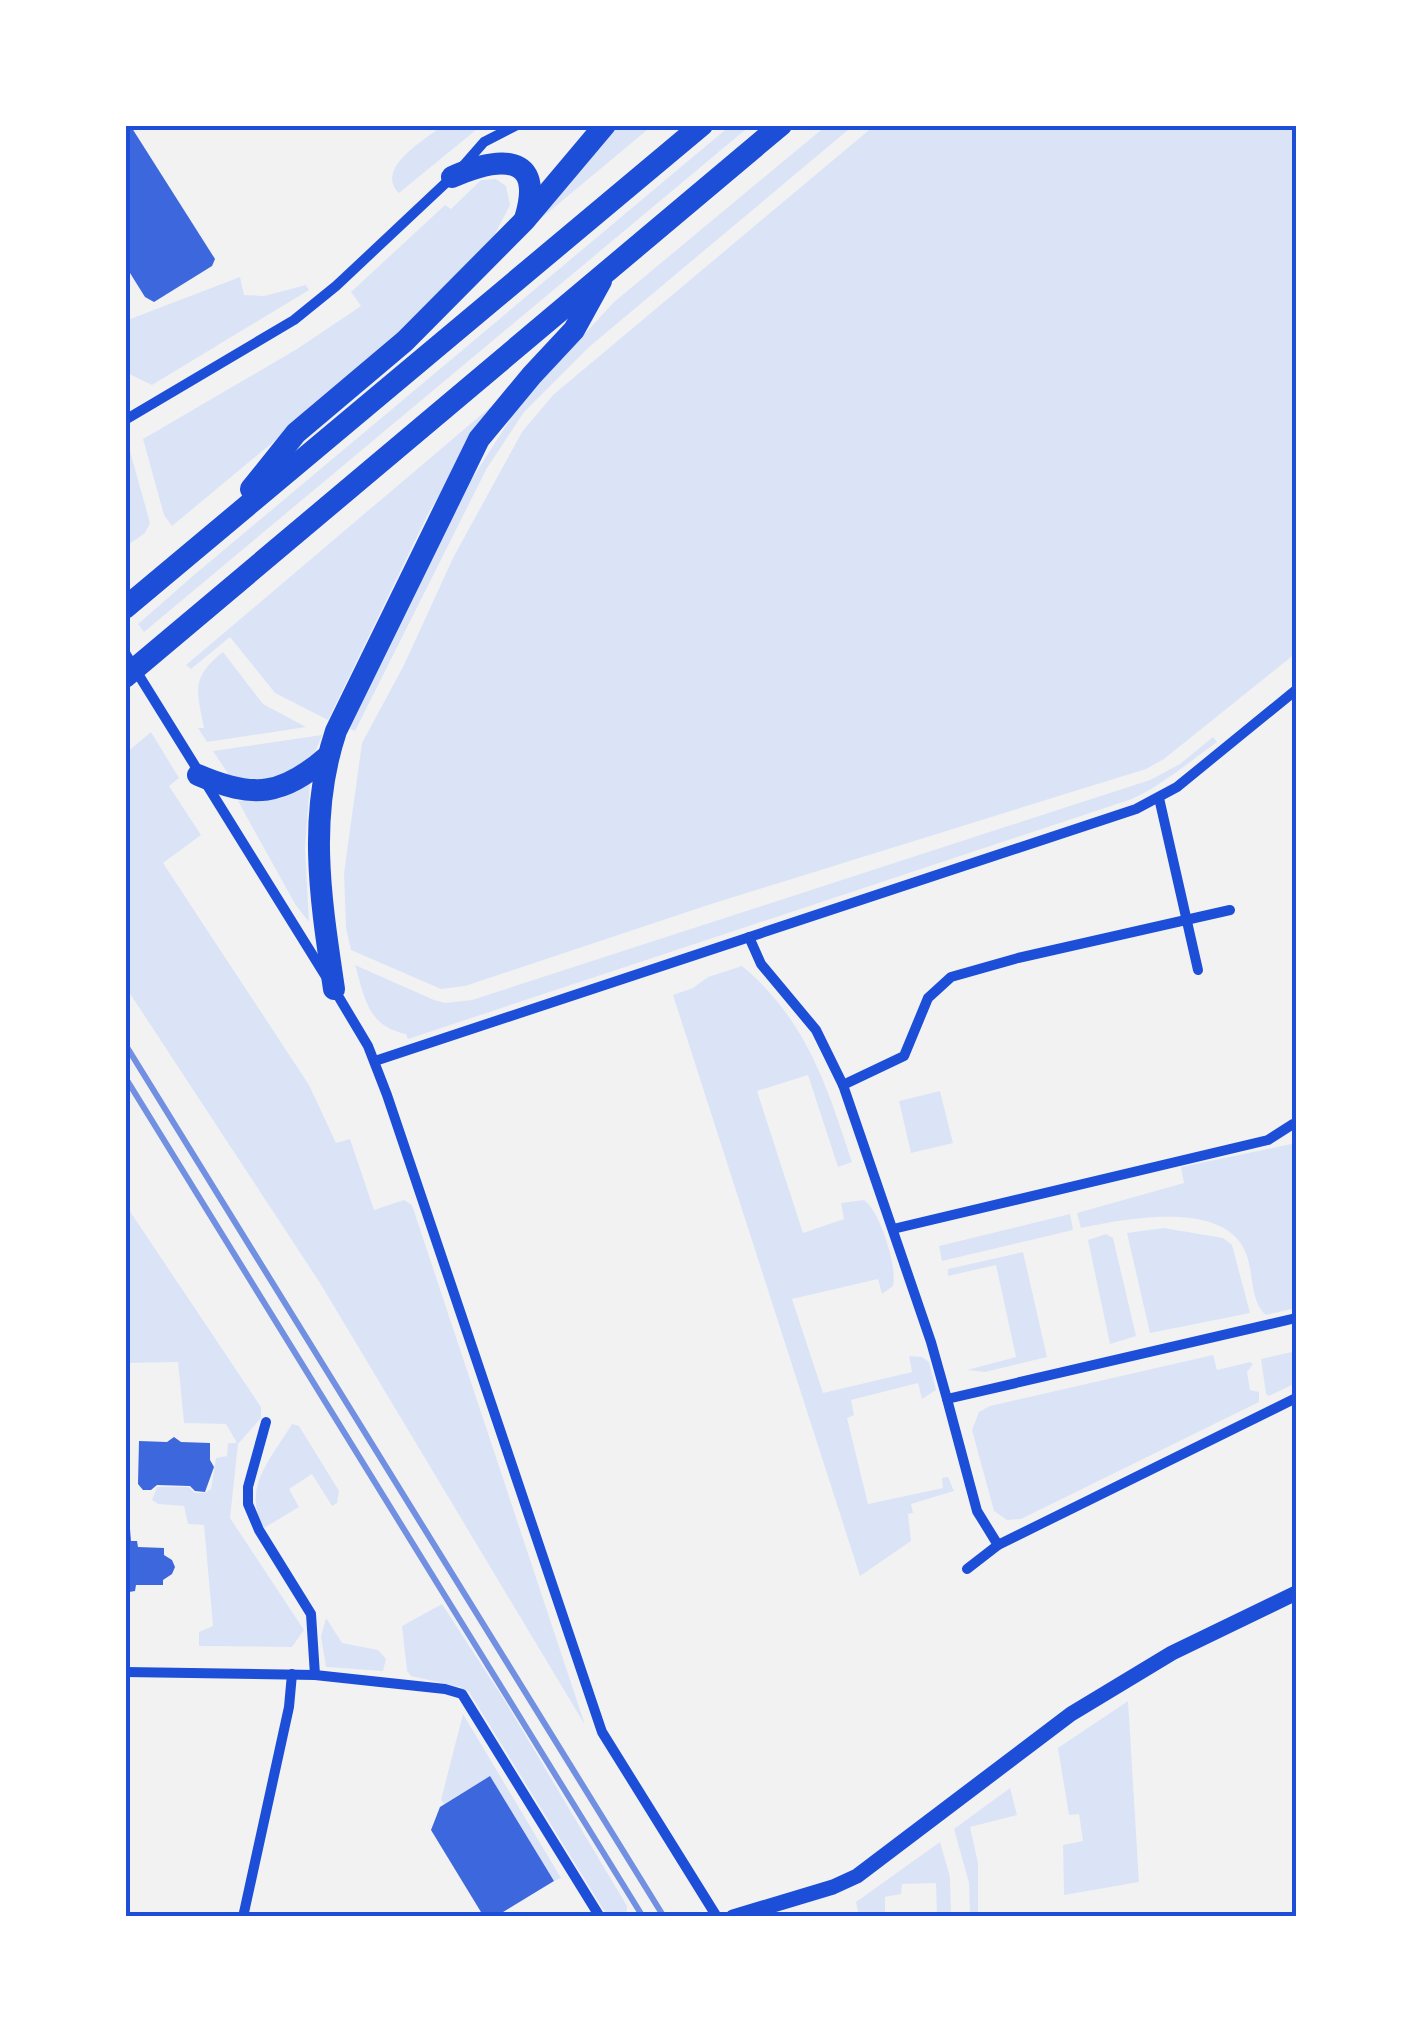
<svg xmlns="http://www.w3.org/2000/svg" width="1421" height="2042" font-family="Commissioner,sans-serif">
<rect width="100%" height="100%" fill="#f2f2f2"/>
<g fill="#dbe4f7">
<path d="M 443,125 L 482,125 L 399,193 C 374,168 425,140 443,125 Z"/>
<path d="M 619,125 L 653,125 L 515,240 Z"/>
<path d="M 731,125 L 751,125 L 144,632 L 138,624 L 194,575 Z"/>
<path d="M 827,125 L 854,125 L 589,347 L 524,412 L 487,468 L 355,731 L 348,728 L 466,488 L 520,404 L 614,302 Z"/>
<path d="M 875,125 L 1296,125 L 1296,653 L 1164,759 L 1146,769 L 708,905 L 465,986 L 441,989 L 351,950 L 346,928 L 344,873 L 362,743 L 404,665 L 453,558 L 522,432 L 553,395 Z"/>
<path d="M 496,179 L 506,186 L 510,205 L 492,240 L 395,341 L 172,526 L 164,515 L 143,439 L 297,349 L 361,306 L 351,292 L 445,205 L 451,209 L 481,180 Z"/>
<path d="M 240,277 L 244,295 L 264,296 L 306,285 L 309,290 L 152,385 L 125,372 L 125,321 Z"/>
<path d="M 494,404 L 428,514 L 328,720 L 275,693 L 230,637 L 191,669 L 186,665 Z"/>
<path d="M 128,444 L 150,523 L 145,533 L 125,547 L 125,445 Z"/>
<path d="M 223,652 L 263,704 L 306,727 L 207,742 L 198,728 L 204,728 C 197,691 190,678 223,652 Z"/>
<path d="M 151,732 L 179,778 L 169,786 L 201,835 L 163,863 L 309,1085 L 336,1143 L 350,1139 L 374,1210 L 404,1200 L 412,1205 L 585,1725 L 320,1283 L 125,986 L 125,754 Z"/>
<path d="M 322,735 L 315,752 L 280,780 L 231,778 L 213,751 Z"/>
<path d="M 1213,737 L 1217,742 C 1189,762 1164,784 1132,799 L 408,1039 L 406,1034 C 367,1026 365,998 355,965 L 434,1000 L 445,1003 L 472,1000 L 1150,780 L 1180,764 Z"/>
<path d="M 310,783 L 305,848 L 309,922 L 295,904 L 238,801 L 282,798 Z"/>
<path d="M 742,966 C 806,1019 827,1086 852,1162 L 838,1167 L 808,1075 L 757,1091 L 803,1233 L 844,1219 L 841,1203 L 864,1200 C 880,1211 898,1268 893,1286 L 882,1294 L 878,1279 L 792,1299 L 823,1393 L 912,1372 L 909,1356 L 922,1357 L 929,1362 L 936,1390 L 922,1399 L 918,1383 L 851,1400 L 854,1415 L 847,1418 L 868,1504 L 943,1488 L 942,1478 L 948,1477 L 954,1491 L 911,1504 L 913,1513 L 908,1514 L 911,1541 L 860,1576 L 673,995 L 693,988 L 708,977 Z"/>
<path d="M 940,1091 L 953,1143 L 911,1153 L 899,1101 Z"/>
<path d="M 1296,1143 L 1296,1308 L 1266,1315 C 1251,1303 1253,1274 1247,1256 C 1228,1198 1125,1219 1081,1228 L 1077,1213 L 1184,1183 L 1181,1167 Z"/>
<path d="M 125,1204 L 261,1407 L 261,1418 L 238,1444 L 230,1518 L 304,1630 L 292,1647 L 199,1646 L 199,1632 L 213,1626 L 204,1525 L 188,1524 L 184,1506 L 158,1504 L 152,1500 L 157,1487 L 189,1487 L 195,1493 L 205,1493 L 211,1489 L 216,1458 L 227,1456 L 228,1443 L 237,1443 L 226,1424 L 184,1423 L 178,1362 L 125,1363 Z"/>
<path d="M 1070,1214 L 1073,1230 L 942,1261 L 939,1246 Z"/>
<path d="M 1164,1228 L 1223,1238 L 1232,1245 L 1250,1313 L 1150,1333 L 1127,1233 Z"/>
<path d="M 1106,1234 L 1113,1238 L 1136,1336 L 1110,1344 L 1088,1240 Z"/>
<path d="M 1023,1252 L 1047,1357 L 985,1372 L 967,1370 L 1016,1357 L 996,1265 L 948,1276 L 948,1269 Z"/>
<path d="M 1296,1351 L 1296,1383 L 1269,1396 L 1266,1394 L 1261,1359 Z"/>
<path d="M 1213,1355 L 1217,1370 L 1250,1362 L 1253,1364 L 1247,1372 L 1250,1390 L 1259,1392 L 1259,1402 L 1021,1519 L 1007,1520 L 994,1511 L 972,1430 L 979,1412 L 990,1406 Z"/>
<path d="M 292,1424 L 299,1426 L 339,1491 L 337,1503 L 332,1506 L 312,1474 L 289,1489 L 299,1507 L 264,1528 C 241,1488 271,1459 292,1424 Z"/>
<path d="M 442,1604 L 505,1701 L 627,1906 L 627,1911 L 617,1917 L 608,1917 L 469,1692 L 460,1687 L 411,1676 L 407,1671 L 402,1626 Z"/>
<path d="M 326,1618 L 342,1643 L 378,1650 L 386,1659 L 383,1671 L 326,1667 L 321,1636 Z"/>
<path d="M 1128,1701 L 1139,1882 L 1064,1895 L 1063,1845 L 1083,1841 L 1079,1814 L 1069,1815 L 1058,1748 Z"/>
<path d="M 463,1714 L 561,1878 L 554,1881 L 490,1776 L 444,1804 L 441,1800 Z"/>
<path d="M 1010,1788 L 1017,1815 L 970,1827 L 978,1863 L 978,1917 L 970,1917 L 969,1883 L 954,1829 Z"/>
<path d="M 940,1842 L 950,1877 L 951,1917 L 937,1917 L 936,1883 L 902,1884 L 901,1894 L 885,1897 L 885,1917 L 859,1917 L 856,1902 Z"/>
</g>
<g fill="#3d67dc">
<path d="M 125,125 L 130,125 L 215,259 L 212,266 L 154,302 L 145,297 L 125,265 Z"/>
<path d="M 174,1437 L 181,1442 L 210,1443 L 210,1460 L 214,1467 L 205,1492 L 195,1491 L 190,1486 L 157,1485 L 151,1490 L 143,1490 L 138,1484 L 139,1441 L 167,1442 Z"/>
<path d="M 125,1529 L 130,1529 L 131,1541 L 137,1541 L 138,1547 L 164,1548 L 164,1555 L 172,1560 L 175,1567 L 172,1574 L 163,1580 L 163,1585 L 136,1585 L 135,1591 L 129,1592 L 128,1606 L 125,1606 Z"/>
<path d="M 490,1776 L 554,1881 L 495,1917 L 484,1917 L 431,1830 L 440,1807 Z"/>
</g>
<g fill="none" stroke-linecap="round" stroke-linejoin="round">
<g stroke="#1d4ed8" stroke-width="10">
<path d="M 463,166 L 484,142 L 517,125"/>
<path d="M 125,420 L 294,320 L 336,286 L 451,178"/>
<path d="M 125,653 L 325,975"/>
<path d="M 1159,798 L 1198,970"/>
<path d="M 749,937 L 761,964 L 816,1030 L 843,1085 L 931,1342 L 947,1399 L 1296,1318"/>
<path d="M 334,989 L 368,1046 L 387,1095 L 602,1732 L 717,1917"/>
<path d="M 375,1061 L 1136,809 L 1177,787 L 1296,690"/>
<path d="M 843,1085 L 904,1056 L 928,998 L 951,977 L 1018,958 L 1230,910"/>
<path d="M 893,1229 L 1268,1140 L 1293,1124"/>
<path d="M 947,1399 L 977,1511 L 998,1545"/>
<path d="M 266,1422 L 248,1487 L 248,1504 L 259,1530 L 311,1614 L 315,1675"/>
<path d="M 967,1569 L 998,1545 L 1296,1398"/>
<path d="M 125,1672 L 315,1675 L 445,1689 L 462,1694 L 600,1917"/>
<path d="M 243,1917 L 289,1707 L 292,1674"/>
</g>
<path stroke="#1d4ed8" stroke-width="15" d="M 733,1917 L 833,1887 L 857,1876 L 1071,1714 L 1172,1653 L 1296,1593"/>
<g stroke="#1d4ed8" stroke-width="22">
<path d="M 452,177 C 497,157 546,151 525,219"/>
<path d="M 251,489 L 296,433 L 405,341 L 525,220 L 605,125"/>
<path d="M 125,608 L 702,125"/>
<path d="M 125,677 L 781,125"/>
<path d="M 198,775 C 254,799 282,796 328,756"/>
<path d="M 334,989 C 321,901 307,818 336,731 L 479,439 L 532,375 L 574,330 L 601,281"/>
</g>
<g stroke="#7290e2" stroke-width="6">
<path d="M 125,1044 L 664,1917"/>
<path d="M 125,1077 L 643,1917"/>
</g>
</g>
<rect width="1421" height="2042" fill="none" stroke="#ffffff" stroke-width="255"/>
<rect x="128" y="128" width="1166" height="1786" fill="none" stroke="#1d4ed8" stroke-width="4"/>
</svg>
